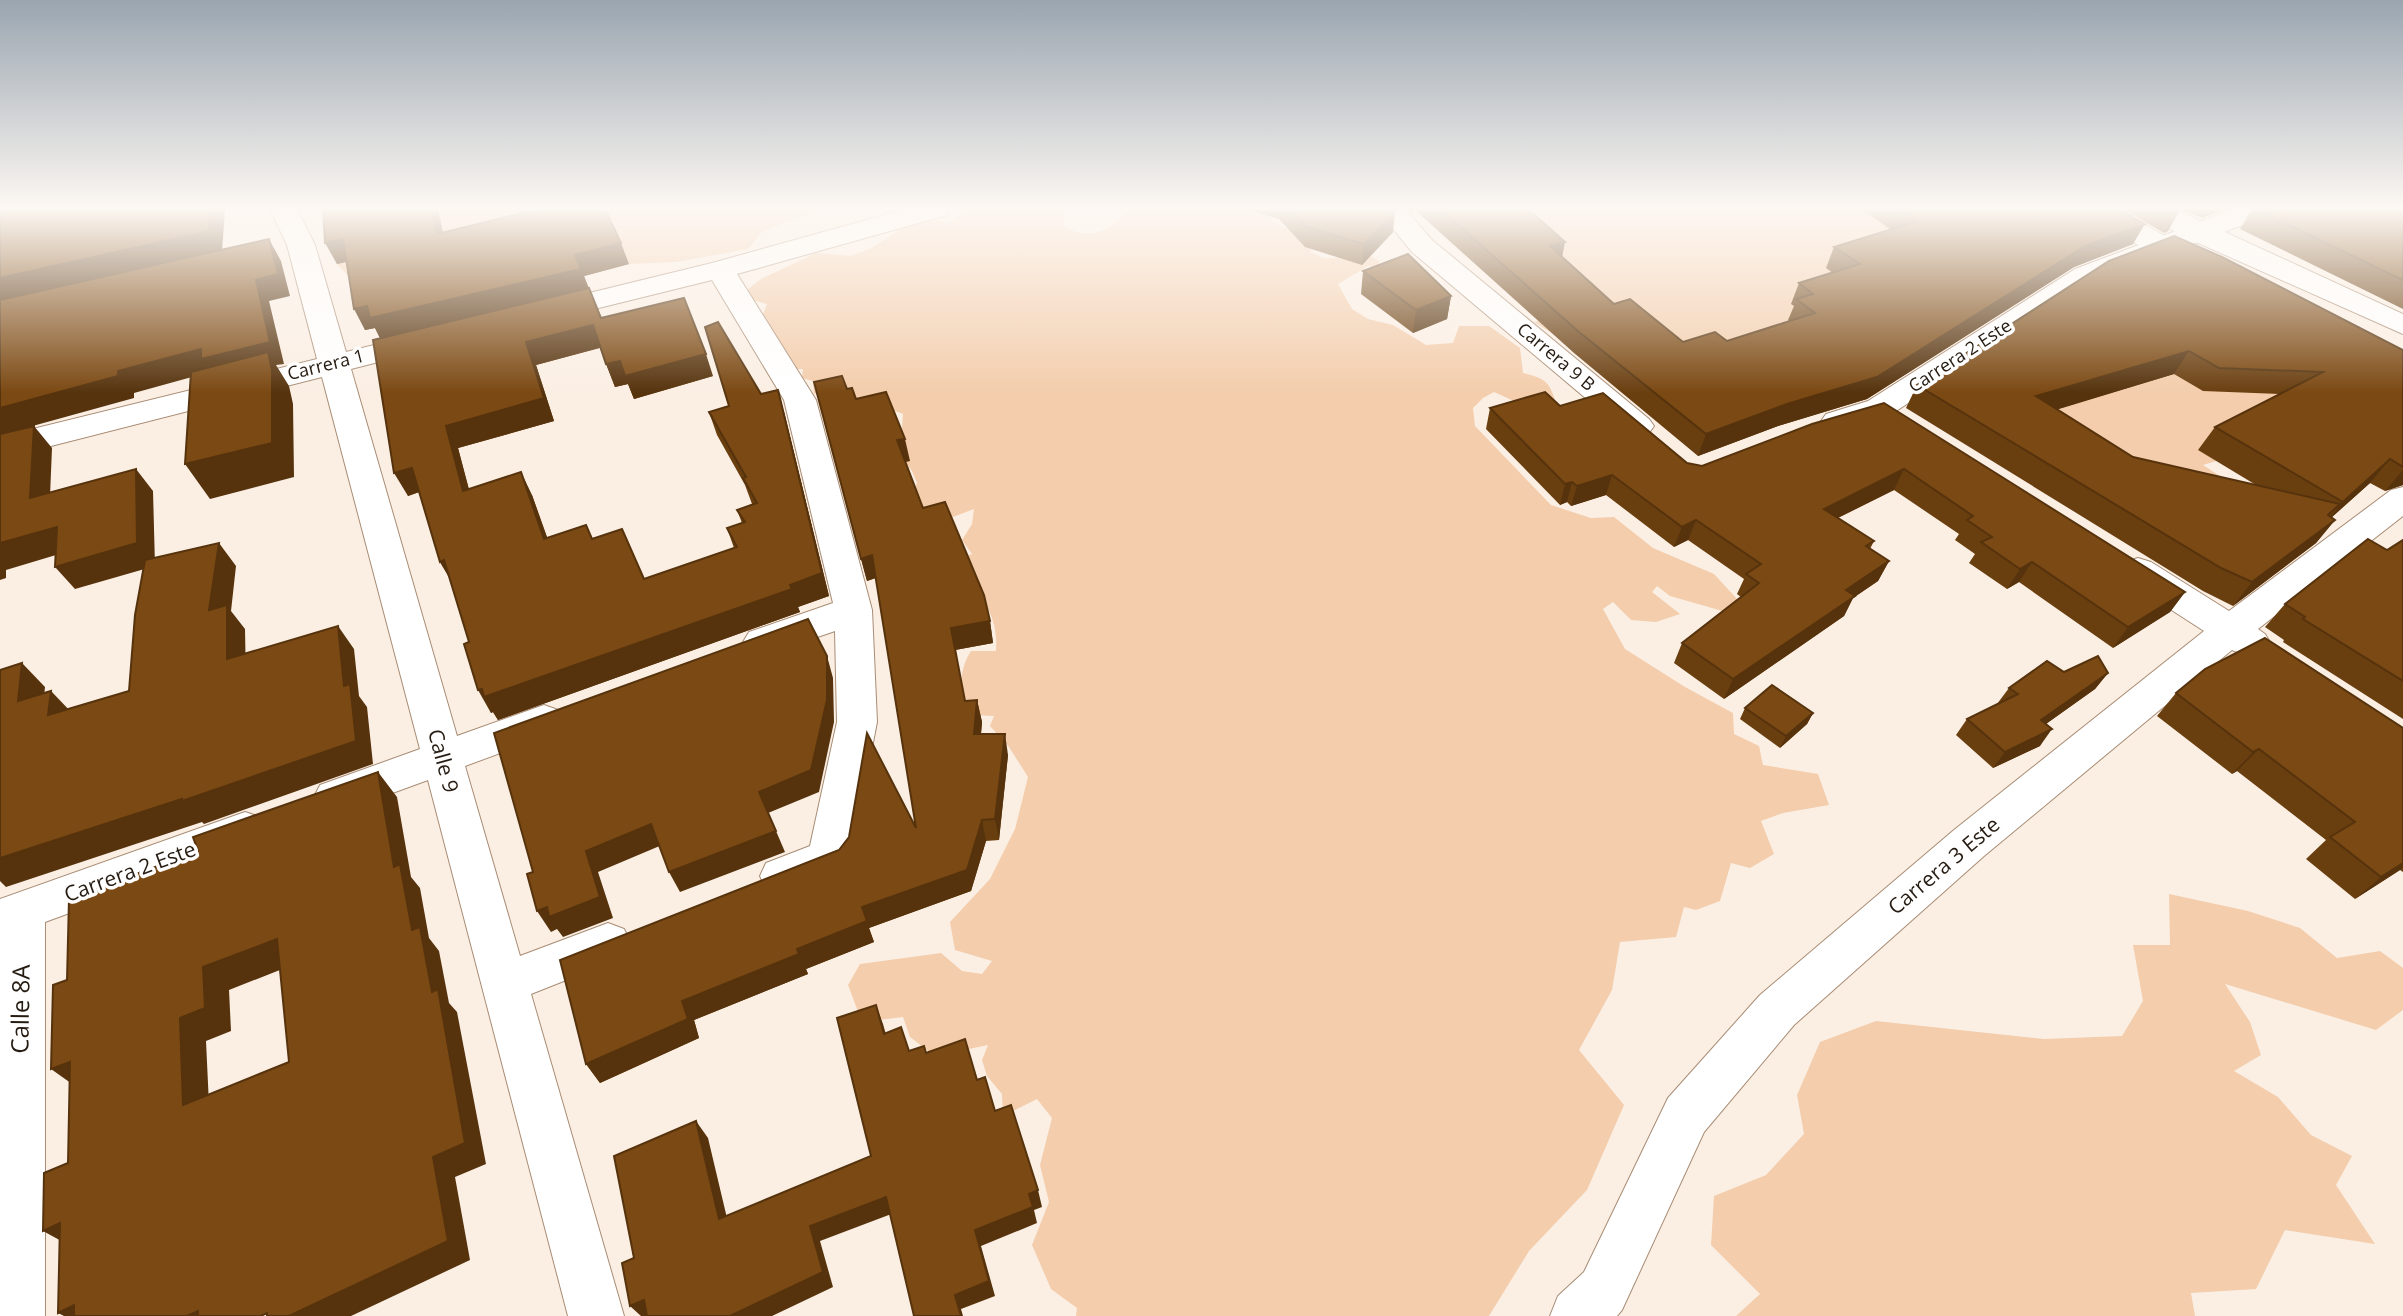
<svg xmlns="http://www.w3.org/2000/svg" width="2403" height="1316" font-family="'Open Sans',sans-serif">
<rect width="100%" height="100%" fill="#fbefe4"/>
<g fill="#f3cdac">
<path d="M 428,209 L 819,209 L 762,232 L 748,249 L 676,262 L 629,264 L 605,216 L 358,286 L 337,264 L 444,241 Z"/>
<path d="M 970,209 L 1062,209 L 1065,211 L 1064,227 C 1095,241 1107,231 1130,209 L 1224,209 L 1227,212 L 1248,209 L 1265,214 L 1278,225 L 1316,239 L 1310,252 L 1324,258 L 1339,258 L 1344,249 L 1369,255 L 1379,261 L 1378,267 L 1368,266 L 1338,284 L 1352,309 L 1368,319 L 1393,325 L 1426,345 L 1453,343 L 1459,326 L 1489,326 L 1520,348 L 1523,373 C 1546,379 1549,381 1556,403 L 1514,401 L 1494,392 L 1483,398 L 1473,408 L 1475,426 L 1551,505 L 1591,518 L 1614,517 L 1653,548 L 1714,574 L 1738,600 L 1726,612 L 1670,596 L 1657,586 L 1652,592 L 1680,614 L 1656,622 L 1631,620 L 1613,602 L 1603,609 L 1625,649 L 1685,687 L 1733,713 L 1734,734 L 1759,746 L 1763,765 L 1818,774 L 1829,805 L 1783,813 L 1761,821 L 1774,854 L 1750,868 L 1731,863 L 1720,901 L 1696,910 L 1684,907 L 1676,937 L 1620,942 L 1612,990 L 1579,1050 L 1624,1105 L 1587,1190 L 1529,1251 L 1489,1316 L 1076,1316 L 1077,1308 L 1051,1289 L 1032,1245 L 1049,1202 L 1040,1165 L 1052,1118 L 1037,1099 L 1003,1116 L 1002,1094 L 987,1076 L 982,1060 L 988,1045 L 935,1056 L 910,1037 L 903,1017 L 862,1022 L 848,985 L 860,964 L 941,953 L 962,971 L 982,974 L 992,961 L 955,950 L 950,922 L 990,879 L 1015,829 L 1028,777 L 1009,747 L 990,726 L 994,716 L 974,715 L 961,702 C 961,683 960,668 971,651 L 996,651 C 999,609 976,591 951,561 L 972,554 L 962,540 L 972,524 L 974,509 L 937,523 L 905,517 L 917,483 L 912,471 L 900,455 L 903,414 C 888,407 872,411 856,404 L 852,391 L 843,385 L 814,394 L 813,381 L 802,378 L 803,369 L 792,369 L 793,361 L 787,357 L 762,317 L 767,304 L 753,300 L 747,290 L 761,279 L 816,253 L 851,256 L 872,248 L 899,230 L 932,218 L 947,224 Z"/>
<path d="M 1497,209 L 1862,209 L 1872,216 L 1932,209 L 1851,285 L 1805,315 L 1816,340 L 1790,349 L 1558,337 L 1534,322 L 1589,308 Z"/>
<path d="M 2101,371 L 2325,375 L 2216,461 L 2203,465 L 2232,484 L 2141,496 L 2020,385 Z"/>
<path d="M 2169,894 L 2248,911 L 2300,928 L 2337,958 L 2380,951 L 2403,968 L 2403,1010 L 2376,1030 L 2225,984 L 2250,1022 L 2261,1055 L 2234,1071 L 2278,1097 L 2311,1135 L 2352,1156 L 2336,1185 L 2375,1244 L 2285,1230 L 2256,1289 L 2191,1293 L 2195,1316 L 1736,1316 L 1760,1294 L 1711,1245 L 1714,1196 L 1766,1175 L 1804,1134 L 1797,1095 L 1820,1042 L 1876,1021 L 2044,1039 L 2122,1036 L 2143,1001 L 2133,945 L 2170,945 Z"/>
</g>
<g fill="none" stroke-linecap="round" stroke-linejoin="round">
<defs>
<g id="minor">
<path d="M 270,209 L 297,209 L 315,245 L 346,352 L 426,332 L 437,335 L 441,341 L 437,347 L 351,369 L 457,736 L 544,705 L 558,710 L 564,721 L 558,732 L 465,766 L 520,956 L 608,923 L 624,929 L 631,943 L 624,957 L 531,994 L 624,1316 L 568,1316 L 428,780 L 335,814 L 320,809 L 314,797 L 320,785 L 420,749 L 322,377 L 0,459 L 0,437 L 317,359 L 287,245 Z"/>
<path d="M 906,209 L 950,209 L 947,215 L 737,274 L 816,400 L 872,610 L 877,722 L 851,857 L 844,870 L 782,895 L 766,889 L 760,876 L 766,863 L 810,846 L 837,722 L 835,631 L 762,656 L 749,652 L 743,642 L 749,632 L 833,603 L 784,400 L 712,280 L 542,322 L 532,319 L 527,313 L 532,307 L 712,263 Z"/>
<path d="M 1377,209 L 1405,209 L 1432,240 L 1649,419 L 1654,426 L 1649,433 L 1638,436 L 1627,433 L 1412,252 Z"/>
<path d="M 2234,209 L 2272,209 L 2269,215 L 2095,281 L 1890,415 L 1837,431 L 1826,428 L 1821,421 L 1826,414 L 1868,401 L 2075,269 Z"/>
<path d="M 2403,487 L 2403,516 L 2258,629 L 2265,634 L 2271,644 L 2265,654 L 2252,658 L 2232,650 L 1984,856 L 1794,1025 L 1704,1132 L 1622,1310 L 1617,1316 L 1550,1316 L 1558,1296 L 1584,1272 L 1668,1098 L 1760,995 L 1954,830 L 2204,631 L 2125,580 L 2120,571 L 2125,562 L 2138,558 L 2151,562 L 2229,611 L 2391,490 Z"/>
<path d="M 245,812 L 260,817 L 266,830 L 260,843 L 45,922 L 45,1316 L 0,1316 L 0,899 Z"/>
</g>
<g id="secondary">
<path d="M 2084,209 L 2117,209 L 2172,240 L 2214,259 L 2218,265 L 2214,271 C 2185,278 2114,230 2087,215 Z"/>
<path d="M 2141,209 L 2175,209 L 2403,314 L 2403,334 L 2187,238 L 2144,215 Z"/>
</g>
</defs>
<use href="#minor" stroke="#a88c74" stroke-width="2"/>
<use href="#secondary" stroke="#a88c74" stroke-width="2"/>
<use href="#minor" fill="#fff" fill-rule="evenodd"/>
<use href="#secondary" fill="#fff" fill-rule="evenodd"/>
</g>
<g fill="#6a3f10" fill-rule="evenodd">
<path d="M 323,209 L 438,209 L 443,233 L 629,264 L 584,276 L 601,318 L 713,376 L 634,399 L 628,384 L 615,387 L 600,348 L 536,365 L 554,421 L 458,448 L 469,489 L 532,495 L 547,538 L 586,525 L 593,539 L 644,579 L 734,548 L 727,528 L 742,523 L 737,510 L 752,504 L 745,485 L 717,435 L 709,412 L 729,406 L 761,394 L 784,412 L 829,596 L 798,607 L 800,612 L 498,720 L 493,712 L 491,713 L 450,579 L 440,562 L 419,492 L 408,496 L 380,338 L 375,328 L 365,330 L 346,262 L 337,264 Z"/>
<path d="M 1246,209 L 1393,209 L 1393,232 L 1362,265 L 1305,247 L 1279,219 Z"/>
<path d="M 1408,209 L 1528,209 L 1562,257 L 1614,304 L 1683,342 L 1727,341 L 1789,321 L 1788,320 L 1794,306 L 1791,304 L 1799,283 L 1833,273 L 1826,268 L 1834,247 L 1891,230 L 1862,209 L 2119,209 L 2133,244 L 2074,267 L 1867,399 L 1778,426 L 1698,456 L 1574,353 L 1414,209 L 1411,212 Z"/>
<path d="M 2123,209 L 2178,209 L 2168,231 L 2164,233 Z"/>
<path d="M 2181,209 L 2226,209 L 2202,218 Z"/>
<path d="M 2252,209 L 2403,209 L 2403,309 L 2240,229 Z"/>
<path d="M 2109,261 L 2403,350 L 2403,485 L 2385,491 L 2370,483 L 2331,518 L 2335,520 L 2316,543 L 2233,606 L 2203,591 L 1906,408 L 1917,385 ZM 2174,374 L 2203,391 L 2280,394 L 2215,427 L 2198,450 L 2256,485 L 2133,457 L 2057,409 Z"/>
<path d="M 1363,271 L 1451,296 L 1447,319 L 1413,333 L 1361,294 Z"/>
<path d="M 814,382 L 847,389 L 910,461 L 905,462 L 923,508 L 990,621 L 993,643 L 955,650 L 965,701 L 977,700 L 982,722 L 981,734 L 1008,755 L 999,840 L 986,841 L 971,891 L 869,928 L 874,942 L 806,969 L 808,974 L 694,1020 L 699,1038 L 600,1083 L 586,1064 L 916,828 L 876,578 L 867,581 Z"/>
<path d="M 1560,406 L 1687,463 L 1702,466 L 1812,424 L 2185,592 L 2170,612 L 2113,648 L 2019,582 L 2007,589 L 1969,563 L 1975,554 L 1955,540 L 1959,534 L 1894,490 L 1838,518 L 1874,541 L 1870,549 L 1889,561 L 1878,581 L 1853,598 L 1844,616 L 1724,699 L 1674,663 L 1682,643 L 1741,597 L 1737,594 L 1744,579 L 1688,540 L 1674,547 L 1606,495 L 1571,506 L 1567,502 L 1560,505 L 1486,429 L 1490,408 Z"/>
<path d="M 2403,540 L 2403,719 L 2283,642 L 2284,640 L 2265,627 L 2285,604 L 2387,550 Z"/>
<path d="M 2064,672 L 2108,673 L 2095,689 L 2046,724 L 2040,746 L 1993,768 L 1956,735 L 1967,719 L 1997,704 L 2009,688 Z"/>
<path d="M 2176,693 L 2403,728 L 2403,872 L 2400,870 L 2355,899 L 2306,859 L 2326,840 L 2237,771 L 2232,774 L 2157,716 Z"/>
<path d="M 1745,708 L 1813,713 L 1807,724 L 1780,748 L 1740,719 Z"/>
</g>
<g fill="#56330d">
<path d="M 211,209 L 225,209 L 222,252 L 0,303 L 0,278 Z"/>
<path d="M 432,209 L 438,209 L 447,255 L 437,234 Z"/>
<path d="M 2207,209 L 2226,209 L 2202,218 Z"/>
<path d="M 2180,210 L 2168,231 L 2164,233 L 2176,212 Z"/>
<path d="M 1395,212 L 1393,232 L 1362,265 L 1364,244 Z"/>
<path d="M 2145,224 L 2133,244 L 2074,267 L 1867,399 L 1778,426 L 1698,456 L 1706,434 L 2085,246 Z"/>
<path d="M 269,239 L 281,261 L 290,296 L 269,301 L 284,364 L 276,365 L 289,386 L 293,404 L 294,477 L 210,499 L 185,464 L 210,372 L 134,393 L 134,398 L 0,435 L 0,408 L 118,371 L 256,280 Z"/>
<path d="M 343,239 L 354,260 L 337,264 L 325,243 Z"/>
<path d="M 1565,242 L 1561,263 L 1550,246 Z"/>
<path d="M 621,243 L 629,264 L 584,276 L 589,290 L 381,340 L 375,328 L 365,330 L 354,309 Z"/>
<path d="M 1451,296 L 1447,319 L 1413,333 L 1416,310 Z"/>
<path d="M 593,325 L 602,347 L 536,365 L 554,421 L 458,448 L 475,514 L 463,491 L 446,426 L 526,342 Z"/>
<path d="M 2189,351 L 2174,374 L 2023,420 L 2036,396 Z"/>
<path d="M 706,354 L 713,376 L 634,399 L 628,384 L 615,387 L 606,364 L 620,361 Z"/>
<path d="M 778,390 L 784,412 L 829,596 L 798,607 L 800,612 L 498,720 L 493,712 L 491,713 L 478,690 L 790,585 Z"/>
<path d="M 34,426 L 52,448 L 49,520 L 30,498 Z"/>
<path d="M 905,439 L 910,461 L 901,462 L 897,440 Z"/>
<path d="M 2390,459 L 2370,483 L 2323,525 L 2343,502 Z"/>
<path d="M 412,468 L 425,490 L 408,496 L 394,473 Z"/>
<path d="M 136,469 L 153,491 L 155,566 L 75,589 L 55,567 Z"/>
<path d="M 1904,469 L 1894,490 L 1815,529 L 1824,509 Z"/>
<path d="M 2403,470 L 2403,485 L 2385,491 Z"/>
<path d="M 521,472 L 532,495 L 556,562 L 544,539 Z"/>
<path d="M 1612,475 L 1606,495 L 1571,506 L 1577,486 Z"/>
<path d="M 1572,482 L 1567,502 L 1560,505 L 1565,484 Z"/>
<path d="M 1696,520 L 1688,540 L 1674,547 L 1682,527 Z"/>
<path d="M 2335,520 L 2316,543 L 2233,606 L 2252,582 Z"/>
<path d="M 57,527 L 76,549 L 6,570 L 6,578 L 0,580 L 0,543 Z"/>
<path d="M 219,543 L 236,566 L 231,611 L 245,629 L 246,683 L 227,659 L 209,610 Z"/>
<path d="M 872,555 L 878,577 L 867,581 L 861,559 Z"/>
<path d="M 444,560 L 453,584 L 440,562 Z"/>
<path d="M 1889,561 L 1878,581 L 1853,598 L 1844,616 L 1724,699 L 1733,679 L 1846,590 Z"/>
<path d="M 2032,562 L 2019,582 L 2007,589 L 2020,569 Z"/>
<path d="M 2185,592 L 2170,612 L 2113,648 L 2128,627 Z"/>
<path d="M 990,621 L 993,643 L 955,650 L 951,628 Z"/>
<path d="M 338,626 L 354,649 L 359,696 L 367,707 L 373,764 L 204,824 L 202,822 L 6,887 L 0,881 L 0,858 L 344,686 Z"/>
<path d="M 827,656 L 833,678 L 834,722 L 819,792 L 768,813 L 759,792 Z"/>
<path d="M 22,663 L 45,687 L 41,724 L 18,701 Z"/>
<path d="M 2108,673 L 2095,689 L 2029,736 L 2041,720 Z"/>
<path d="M 51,691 L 73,714 L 48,715 Z"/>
<path d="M 977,700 L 982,722 L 979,756 L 974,734 Z"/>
<path d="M 1813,713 L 1807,724 L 1780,748 L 1786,736 Z"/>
<path d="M 2052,729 L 2040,746 L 1993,768 L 2005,752 Z"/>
<path d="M 1005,734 L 1008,755 L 999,840 L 995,819 Z"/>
<path d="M 2259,749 L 2237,771 L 2232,774 L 2253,752 Z"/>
<path d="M 378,772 L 397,797 L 411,877 L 420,888 L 429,938 L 439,951 L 449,1003 L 457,1012 L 486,1164 L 455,1177 L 470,1260 L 351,1316 L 289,1316 L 433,1157 L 432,992 L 412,930 L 394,867 Z"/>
<path d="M 982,820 L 986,841 L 971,891 L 869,928 L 874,942 L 806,969 L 808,974 L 694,1020 L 699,1038 L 600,1083 L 586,1064 L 682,1001 L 797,949 L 862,907 Z"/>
<path d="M 651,824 L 662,845 L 598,872 L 613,918 L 563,937 L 557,929 L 551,932 L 537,911 L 547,907 L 586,851 Z"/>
<path d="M 776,831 L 785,852 L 680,892 L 669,872 Z"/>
<path d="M 2403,863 L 2403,868 L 2400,870 L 2355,899 L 2381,877 Z"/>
<path d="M 277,939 L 300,962 L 229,990 L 231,1031 L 206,1041 L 210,1126 L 183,1105 L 180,1018 L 203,967 Z"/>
<path d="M 876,1005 L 883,1024 L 891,1052 L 884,1034 Z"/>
<path d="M 70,1062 L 82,1091 L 51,1069 Z"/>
<path d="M 696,1121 L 708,1138 L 731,1235 L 719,1219 Z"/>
<path d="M 1038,1190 L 1042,1207 L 1034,1210 L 1037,1223 L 981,1246 L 995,1296 L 961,1309 L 963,1316 L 961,1316 L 955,1295 L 975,1230 L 1029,1194 Z"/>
<path d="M 886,1197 L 894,1213 L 820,1241 L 833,1287 L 772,1316 L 730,1316 L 810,1226 Z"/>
<path d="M 60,1223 L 76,1249 L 43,1231 Z"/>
<path d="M 644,1300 L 654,1316 L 641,1316 L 630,1306 Z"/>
<path d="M 74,1305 L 96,1316 L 64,1316 L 58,1313 Z"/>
<path d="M 198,1311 L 207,1316 L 187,1316 Z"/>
</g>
<g fill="#7b4913" stroke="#56330d" stroke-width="2" fill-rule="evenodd">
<path d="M 0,209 L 211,209 L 209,231 L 0,278 Z"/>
<path d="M 323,209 L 432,209 L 437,234 L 539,209 L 605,209 L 621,243 L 575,255 L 581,269 L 370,318 L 367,306 L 354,309 L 343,239 L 325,243 Z"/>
<path d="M 1290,209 L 1393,209 L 1395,212 L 1364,244 L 1306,227 Z"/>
<path d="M 1440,209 L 1528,209 L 1565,242 L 1550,246 L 1614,304 L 1630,299 L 1683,342 L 1715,332 L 1727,341 L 1815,313 L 1796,299 L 1813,294 L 1799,283 L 1860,264 L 1834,247 L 1918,221 L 1900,209 L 2119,209 L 2145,224 L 2085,246 L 1877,377 L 1787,404 L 1706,434 L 1579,332 Z"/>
<path d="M 2255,209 L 2403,209 L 2403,280 Z"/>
<path d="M 2174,236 L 2222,257 L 2403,350 L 2403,467 L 2390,459 L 2343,502 L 2215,427 L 2323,372 L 2219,368 L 2189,351 L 2036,396 L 2133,457 L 2340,504 L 2328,515 L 2335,520 L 2252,582 L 2221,568 L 1917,385 L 2109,261 Z"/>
<path d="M 269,239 L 278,274 L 256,280 L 270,342 L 201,359 L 201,349 L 118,371 L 118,376 L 0,408 L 0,300 Z"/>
<path d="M 1408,254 L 1451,296 L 1416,310 L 1363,271 Z"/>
<path d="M 589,288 L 601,318 L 684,298 L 706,354 L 625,376 L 620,361 L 606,364 L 593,325 L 526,342 L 544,398 L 446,426 L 463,491 L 521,472 L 544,539 L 586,525 L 592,539 L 622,529 L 644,579 L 737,547 L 727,528 L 745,522 L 737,510 L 757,503 L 743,478 L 746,477 L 709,412 L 729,406 L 705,327 L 718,322 L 761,394 L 778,390 L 822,573 L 790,585 L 792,589 L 484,697 L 482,689 L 478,690 L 464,644 L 469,642 L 444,560 L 440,562 L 412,468 L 394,473 L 373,340 Z"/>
<path d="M 268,352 L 272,370 L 272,443 L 185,464 L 191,372 Z"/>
<path d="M 842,376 L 847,389 L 852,388 L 856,399 L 886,392 L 905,439 L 897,440 L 923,508 L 945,502 L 984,595 L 990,621 L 951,628 L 965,701 L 977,700 L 974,734 L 1005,734 L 995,819 L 982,820 L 967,870 L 862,907 L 867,921 L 797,949 L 799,954 L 682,1001 L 688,1019 L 586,1064 L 560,960 L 839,850 L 849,837 L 867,733 L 916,828 L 872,555 L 861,559 L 814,382 Z"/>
<path d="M 1545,392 L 1560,406 L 1603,393 L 1687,463 L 1702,466 L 1812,424 L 1884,403 L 2185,592 L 2128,627 L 2032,562 L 2020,569 L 1981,542 L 1992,537 L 1967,520 L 1973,516 L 1904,469 L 1824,509 L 1874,541 L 1866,546 L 1889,561 L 1846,590 L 1855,596 L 1733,679 L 1682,643 L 1759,583 L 1746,574 L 1761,564 L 1696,520 L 1682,527 L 1612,475 L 1577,486 L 1572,482 L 1565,484 L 1490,408 Z"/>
<path d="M 34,426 L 30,498 L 136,469 L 137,543 L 55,567 L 57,527 L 0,543 L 0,434 Z"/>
<path d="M 2368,539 L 2387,550 L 2403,540 L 2403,681 L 2303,619 L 2305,617 L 2285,604 Z"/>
<path d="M 219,543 L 209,610 L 227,605 L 227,659 L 338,626 L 344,686 L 350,684 L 356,741 L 182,801 L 182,799 L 0,858 L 0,670 L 22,663 L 18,701 L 51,691 L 48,715 L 129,691 L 135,615 L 145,560 Z"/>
<path d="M 808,619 L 827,656 L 827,700 L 811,770 L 759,792 L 776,831 L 669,872 L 651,824 L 586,851 L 600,897 L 549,917 L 547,907 L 537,911 L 527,874 L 533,872 L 494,733 Z"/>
<path d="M 2265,638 L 2403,728 L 2403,863 L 2381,877 L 2330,837 L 2355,822 L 2259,749 L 2253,752 L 2176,693 L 2205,669 Z"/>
<path d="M 2098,656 L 2108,673 L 2041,720 L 2052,729 L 2005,752 L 1967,719 L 2018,694 L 2009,688 L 2047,661 L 2064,672 Z"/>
<path d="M 1772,685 L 1813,713 L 1786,736 L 1745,708 Z"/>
<path d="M 378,772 L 394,867 L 400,864 L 412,930 L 420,927 L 432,992 L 438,989 L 465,1143 L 433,1157 L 448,1241 L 289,1316 L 267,1316 L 267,1313 L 261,1316 L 198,1316 L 198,1311 L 187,1316 L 74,1316 L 74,1305 L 58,1313 L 60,1223 L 43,1231 L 44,1173 L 68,1163 L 70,1062 L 51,1069 L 53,985 L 67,980 L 69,899 L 198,851 L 193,837 ZM 277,939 L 289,1062 L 183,1105 L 180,1018 L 205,1008 L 203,967 Z"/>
<path d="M 876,1005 L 884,1034 L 901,1027 L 909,1051 L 924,1046 L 926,1053 L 965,1039 L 977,1080 L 985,1077 L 995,1111 L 1011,1105 L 1038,1190 L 1029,1194 L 1033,1207 L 975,1230 L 989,1281 L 955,1295 L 961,1316 L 914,1316 L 886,1197 L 810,1226 L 823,1272 L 730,1316 L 647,1316 L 644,1300 L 630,1306 L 622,1263 L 634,1258 L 614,1156 L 696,1121 L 719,1219 L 871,1156 L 837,1018 Z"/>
</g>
<linearGradient id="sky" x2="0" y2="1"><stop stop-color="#9aa5b0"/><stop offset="0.53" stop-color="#fdf8f3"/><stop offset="1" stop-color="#fdf8f3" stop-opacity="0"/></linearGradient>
<rect width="2403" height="393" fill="url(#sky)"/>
<g text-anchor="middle" stroke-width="7" stroke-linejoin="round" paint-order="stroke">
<g font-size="18" fill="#251b11" stroke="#fefefe">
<text transform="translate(1960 356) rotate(-33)" y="6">Carrera 2 Este</text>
<text transform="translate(1556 357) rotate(40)" y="6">Carrera 9 B</text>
<text transform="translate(326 365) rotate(-14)" y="6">Carrera 1</text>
</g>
<g font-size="21" fill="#251b11" stroke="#fefefe">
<text transform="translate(443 761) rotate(75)" y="7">Calle 9</text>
<text transform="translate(1944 866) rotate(-40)" y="7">Carrera 3 Este</text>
<text transform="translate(130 872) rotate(-20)" y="7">Carrera 2 Este</text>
</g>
<g font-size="24" fill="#251b11" stroke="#fefefe">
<text transform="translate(21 1009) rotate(-89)" y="8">Calle 8A</text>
</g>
</g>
</svg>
